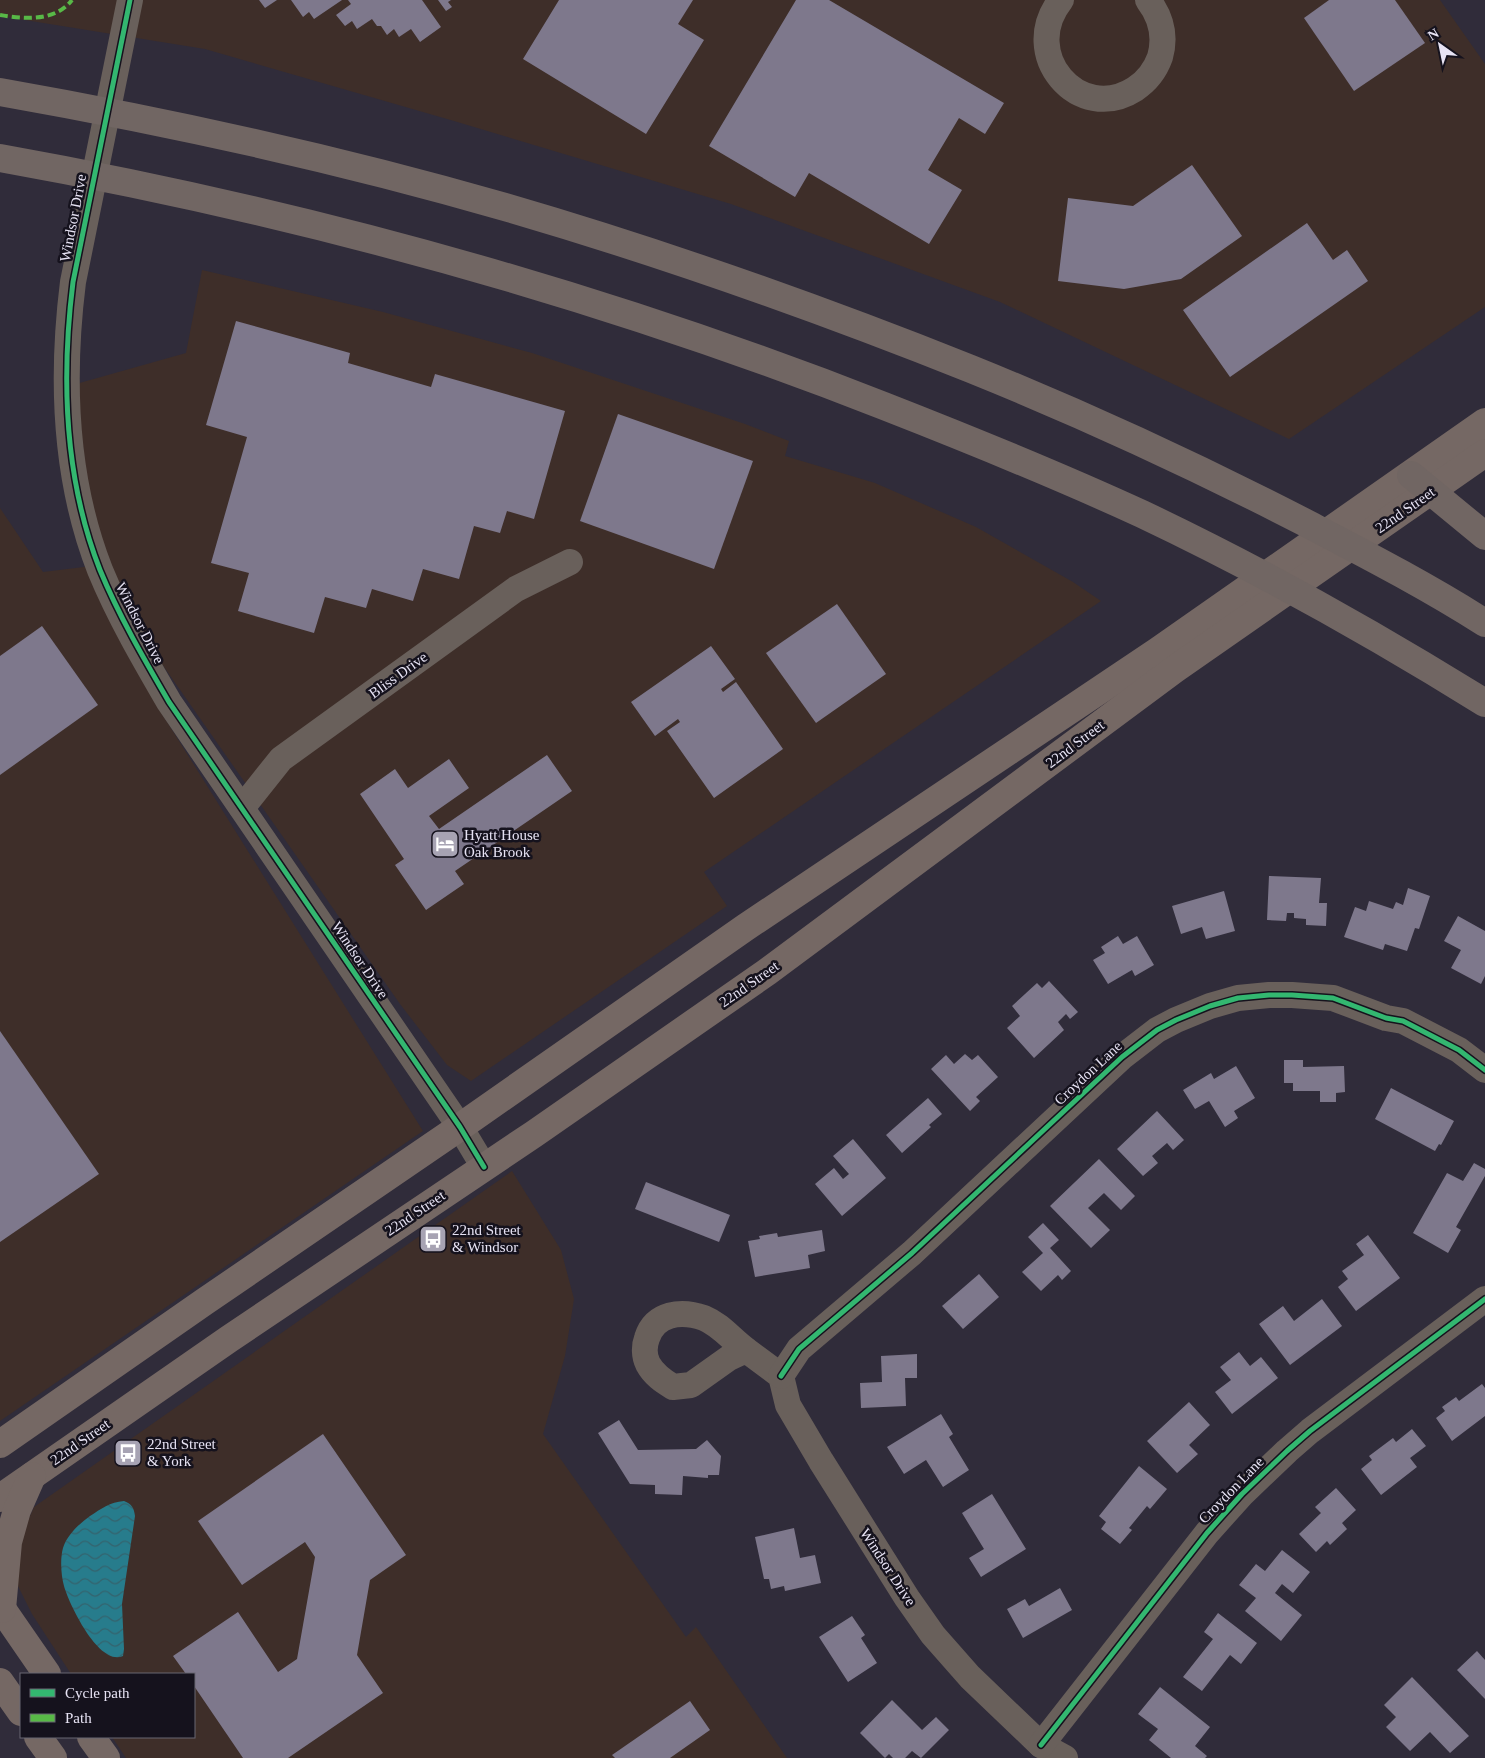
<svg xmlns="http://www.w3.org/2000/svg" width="1485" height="1758" font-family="Georgia,serif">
<defs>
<pattern id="water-waves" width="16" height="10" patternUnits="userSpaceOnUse" patternTransform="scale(1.25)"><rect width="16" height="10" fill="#277c8c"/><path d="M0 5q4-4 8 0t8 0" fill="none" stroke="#34636e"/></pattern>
</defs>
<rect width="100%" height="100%" fill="#302c3a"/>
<g fill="#3e2e29">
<path d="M 0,0 L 1440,0 L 1485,64 L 1485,307 L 1289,439 L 1000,302 L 731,204 L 454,121 L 205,49 L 0,16 Z"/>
<path d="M 202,270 L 383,312 L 532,353 L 745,424 L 789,441 L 785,456 L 875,483 L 976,527 L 1073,582 L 1101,601 L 704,872 L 727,906 L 471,1081 L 447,1065 L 400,1004 L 150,647 L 114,582 L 90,509 L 76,384 L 186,353 Z"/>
<path d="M 0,508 L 43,572 L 92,566 L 159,709 L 423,1131 L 0,1421 Z"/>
<path d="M 512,1171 L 561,1250 L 574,1299 L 565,1356 L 543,1434 L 686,1637 L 696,1627 L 787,1758 L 126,1758 L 112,1737 L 194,1737 L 194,1674 L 71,1674 L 32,1614 L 17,1584 L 18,1542 L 34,1507 Z"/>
</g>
<path fill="url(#water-waves)" d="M 124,1501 C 132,1504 134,1508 135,1516 L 122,1604 L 124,1649 L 123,1656 C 99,1667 69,1604 64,1586 C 61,1575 60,1559 63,1548 C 67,1535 79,1524 90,1516 C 101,1509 110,1502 124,1501 Z"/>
<g fill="#7e788c">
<path d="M 259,0 L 277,0 L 265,8 Z"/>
<path d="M 291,0 L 342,0 L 314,19 L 309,12 L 303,17 Z"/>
<path d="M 348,0 L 422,0 L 441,27 L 420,42 L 411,29 L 399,37 L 394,29 L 387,35 L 381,26 L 377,26 L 372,19 L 357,29 L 352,21 L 345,26 L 336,15 L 351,4 Z"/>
<path d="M 438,0 L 451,0 L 448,2 L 452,7 L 446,11 Z"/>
<path d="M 559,0 L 693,0 L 678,24 L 704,40 L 646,134 L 523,59 Z"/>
<path d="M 796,0 L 829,0 L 1004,103 L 985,134 L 959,118 L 928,170 L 962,190 L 929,244 L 809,173 L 795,197 L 709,146 Z"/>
<path d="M 1329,0 L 1395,0 L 1425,43 L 1354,91 L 1304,18 Z"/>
<path d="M 1192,165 L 1242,236 L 1181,279 L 1124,289 L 1058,281 L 1068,198 L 1133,206 Z"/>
<path d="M 1307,223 L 1333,260 L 1347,250 L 1368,281 L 1230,377 L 1183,310 Z"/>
<path d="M 236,321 L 350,353 L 348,363 L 431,387 L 435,374 L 565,411 L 534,519 L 507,511 L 500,533 L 474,526 L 459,579 L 423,569 L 413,601 L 372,589 L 366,608 L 325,597 L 314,633 L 238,611 L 249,573 L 211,563 L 247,437 L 206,425 Z"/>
<path d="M 618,414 L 753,461 L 714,569 L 580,521 Z"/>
<path d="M 837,604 L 886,674 L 816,723 L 766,653 Z"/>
<path d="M 42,626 L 98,705 L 0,775 L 0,656 Z"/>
<path d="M 711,646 L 735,679 L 721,689 L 723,692 L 736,682 L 783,749 L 714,798 L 667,731 L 680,722 L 678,719 L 655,736 L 631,702 Z"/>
<path d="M 547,755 L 572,791 L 455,871 L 464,884 L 426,910 L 395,865 L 404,859 L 360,794 L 395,769 L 408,788 L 449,759 L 469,788 L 429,816 L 439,829 Z"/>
<path d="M 1269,876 L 1321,878 L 1319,903 L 1327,903 L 1326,926 L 1306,925 L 1306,919 L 1294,918 L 1294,913 L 1287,913 L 1286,921 L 1267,920 Z"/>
<path d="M 1408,888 L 1430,896 L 1419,929 L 1415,928 L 1407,951 L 1385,944 L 1383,950 L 1344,937 L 1355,907 L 1366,911 L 1369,901 L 1393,909 L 1396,902 L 1403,905 Z"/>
<path d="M 1224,891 L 1235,931 L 1206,939 L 1202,927 L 1181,934 L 1172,906 Z"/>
<path d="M 1458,916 L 1485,931 L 1485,976 L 1481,984 L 1451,968 L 1461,950 L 1444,941 Z"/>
<path d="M 1118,936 L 1123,944 L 1137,936 L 1154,965 L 1135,976 L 1132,970 L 1108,984 L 1093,960 L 1105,953 L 1101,947 Z"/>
<path d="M 1049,981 L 1078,1012 L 1070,1019 L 1066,1014 L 1058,1022 L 1064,1030 L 1034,1058 L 1007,1028 L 1020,1016 L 1012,1006 L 1037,983 L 1042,988 Z"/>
<path d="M 0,1031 L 99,1174 L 0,1242 Z"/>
<path d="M 965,1054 L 972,1060 L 978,1055 L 998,1077 L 976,1097 L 980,1101 L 970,1111 L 931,1069 L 946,1055 L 954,1064 Z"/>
<path d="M 1284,1060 L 1303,1060 L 1303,1067 L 1344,1066 L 1345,1092 L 1336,1093 L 1336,1102 L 1320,1102 L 1320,1091 L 1293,1091 L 1293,1083 L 1284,1083 Z"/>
<path d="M 1236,1066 L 1255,1098 L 1234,1111 L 1238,1118 L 1225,1127 L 1209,1101 L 1195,1109 L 1183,1090 L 1211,1073 L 1214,1079 Z"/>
<path d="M 1391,1088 L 1454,1121 L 1441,1145 L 1439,1144 L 1435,1151 L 1375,1119 Z"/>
<path d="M 928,1098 L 942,1114 L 929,1125 L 931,1127 L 902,1153 L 886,1135 Z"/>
<path d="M 1157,1111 L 1184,1140 L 1173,1150 L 1167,1143 L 1152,1156 L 1158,1163 L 1143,1176 L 1117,1149 Z"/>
<path d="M 853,1139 L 886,1178 L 842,1216 L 815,1184 L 834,1168 L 843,1179 L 849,1174 L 833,1156 Z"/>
<path d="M 1099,1159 L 1135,1196 L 1121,1210 L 1104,1193 L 1088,1208 L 1110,1230 L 1091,1248 L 1050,1206 Z"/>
<path d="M 1474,1163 L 1485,1169 L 1485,1176 L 1456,1227 L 1461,1230 L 1448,1253 L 1413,1233 L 1447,1173 L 1463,1181 Z"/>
<path d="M 646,1182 L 730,1215 L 719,1242 L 635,1209 Z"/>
<path d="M 1043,1223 L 1059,1240 L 1050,1248 L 1071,1271 L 1062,1280 L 1058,1275 L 1041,1291 L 1022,1272 L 1043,1253 L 1028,1237 Z"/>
<path d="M 822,1230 L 825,1251 L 808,1255 L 810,1268 L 755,1277 L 748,1241 L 760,1239 L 759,1236 L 777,1233 L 778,1237 Z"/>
<path d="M 1368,1235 L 1400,1278 L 1356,1311 L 1338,1287 L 1348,1279 L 1342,1271 L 1364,1255 L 1356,1244 Z"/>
<path d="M 979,1274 L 999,1297 L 963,1329 L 942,1306 Z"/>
<path d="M 1322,1299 L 1342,1326 L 1290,1365 L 1259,1324 L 1283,1306 L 1294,1321 Z"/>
<path d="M 1239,1352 L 1250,1366 L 1261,1357 L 1278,1378 L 1232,1414 L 1215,1392 L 1231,1380 L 1220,1367 Z"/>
<path d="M 917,1354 L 917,1378 L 905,1378 L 906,1406 L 861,1408 L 860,1383 L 882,1382 L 881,1356 Z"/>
<path d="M 1482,1384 L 1485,1388 L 1485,1416 L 1452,1441 L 1436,1418 L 1445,1411 L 1442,1407 L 1456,1397 L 1459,1401 Z"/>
<path d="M 1189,1402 L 1210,1425 L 1189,1445 L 1198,1454 L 1177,1473 L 1147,1441 Z"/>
<path d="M 941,1414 L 953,1434 L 949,1437 L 969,1470 L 943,1487 L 926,1460 L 904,1474 L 887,1447 Z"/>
<path d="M 619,1420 L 638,1450 L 696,1449 L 707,1440 L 721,1456 L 719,1475 L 708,1475 L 708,1478 L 683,1476 L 682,1495 L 655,1494 L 655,1485 L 630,1484 L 598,1433 Z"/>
<path d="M 1412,1429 L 1426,1446 L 1410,1458 L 1417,1467 L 1381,1495 L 1361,1469 L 1372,1460 L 1369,1456 L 1393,1438 L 1396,1442 Z"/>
<path d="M 323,1434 L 406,1555 L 370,1580 L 357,1655 L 383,1693 L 288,1758 L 243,1758 L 194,1686 L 194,1674 L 186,1674 L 173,1656 L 238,1612 L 278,1672 L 297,1659 L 315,1557 L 305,1542 L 242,1585 L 198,1521 Z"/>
<path d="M 1139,1466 L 1167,1489 L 1150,1509 L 1147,1506 L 1129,1528 L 1132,1530 L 1120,1544 L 1101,1529 L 1106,1522 L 1099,1516 Z"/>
<path d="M 1336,1488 L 1356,1510 L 1342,1523 L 1347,1529 L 1330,1545 L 1327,1541 L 1316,1552 L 1299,1534 L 1321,1513 L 1315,1507 Z"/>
<path d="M 992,1494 L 1026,1549 L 981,1577 L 969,1558 L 984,1549 L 962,1513 Z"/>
<path d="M 794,1528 L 800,1558 L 815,1555 L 821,1583 L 785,1591 L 784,1586 L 771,1589 L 769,1579 L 764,1579 L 755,1537 Z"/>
<path d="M 1282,1550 L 1310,1572 L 1293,1593 L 1282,1584 L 1275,1593 L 1302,1615 L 1281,1641 L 1245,1611 L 1256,1598 L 1239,1585 L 1256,1564 L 1265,1571 Z"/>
<path d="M 1060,1588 L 1072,1610 L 1023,1638 L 1007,1609 L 1025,1599 L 1029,1606 Z"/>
<path d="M 1218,1613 L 1257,1643 L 1241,1664 L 1230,1655 L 1202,1691 L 1183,1677 L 1213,1639 L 1204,1632 Z"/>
<path d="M 852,1616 L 865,1635 L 861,1638 L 877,1663 L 848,1682 L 819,1637 Z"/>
<path d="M 1477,1651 L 1485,1660 L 1485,1699 L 1457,1670 Z"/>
<path d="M 1412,1677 L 1469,1736 L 1450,1753 L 1430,1732 L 1410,1751 L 1386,1727 L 1396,1717 L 1384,1705 Z"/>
<path d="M 1160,1687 L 1210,1727 L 1195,1746 L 1207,1756 L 1205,1758 L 1171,1758 L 1149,1740 L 1158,1729 L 1138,1714 Z"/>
<path d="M 892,1700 L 922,1730 L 936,1717 L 949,1730 L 921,1758 L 912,1751 L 905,1758 L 893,1758 L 889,1754 L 885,1758 L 860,1733 Z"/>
<path d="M 690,1701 L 710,1730 L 670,1758 L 615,1758 L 612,1755 Z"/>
</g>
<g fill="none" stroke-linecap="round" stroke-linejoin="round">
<g stroke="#69605b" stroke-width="26">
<path d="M 130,0 L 73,282 C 61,378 64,478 100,570 C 119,616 144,659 169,702 L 460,1127 L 484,1167"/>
<path d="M 1061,0 C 1018,54 1079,125 1135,89 C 1147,81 1155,71 1160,57 C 1166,36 1161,17 1148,0"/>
<path d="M 242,808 L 281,759 L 516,589 L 570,562"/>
<path d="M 746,1350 L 729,1358 L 691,1385 L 673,1387 C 663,1381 654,1375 648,1364 C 644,1356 644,1346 647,1338 C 655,1313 681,1310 704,1318 C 721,1325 732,1340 746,1350 L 781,1376 L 788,1405 L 821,1461 L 907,1598 L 933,1635 L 970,1677 L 1041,1745 L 1065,1758"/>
<path d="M 781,1376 L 799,1349 L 912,1253 L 1122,1057 L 1157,1030 L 1176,1020 L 1210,1006 L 1238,998 L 1269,995 L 1292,995 L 1333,998 L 1386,1018 L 1403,1021 L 1459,1050 L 1485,1070"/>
<path d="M 1041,1745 L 1207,1533 L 1242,1494 L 1287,1451 L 1310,1431 L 1485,1299"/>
</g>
<g stroke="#756864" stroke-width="28">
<path d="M 0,1444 L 204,1302 L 460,1127 L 746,927 L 1158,651 L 1485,422"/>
<path d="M 0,1498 L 229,1339 L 534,1134 L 767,972 L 1175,669 L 1485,453"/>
<path d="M 0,1606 L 47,1674"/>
<path d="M 2,1609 L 8,1542 L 17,1510 L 32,1476"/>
<path d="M 0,1682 L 21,1712"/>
<path d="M 38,1737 L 53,1758"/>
<path d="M 91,1737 L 106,1758"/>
</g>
<g stroke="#716663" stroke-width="28">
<path d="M 0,92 C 170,122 339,159 505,207 C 663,253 818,308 971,369 C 1085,415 1195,466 1304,522 C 1365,554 1427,586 1485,623"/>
<path d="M 0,158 C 302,212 598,294 884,406 C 971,440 1057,475 1142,514 C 1260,570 1374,634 1485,703"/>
<path d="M 1411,475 L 1485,536"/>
</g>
<path stroke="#58b947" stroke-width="4" stroke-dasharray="8 4" stroke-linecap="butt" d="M 0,15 C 24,19 55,22 72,0"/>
<defs>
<g id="cycleway">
<path d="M 130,0 L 73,282 C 61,378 64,478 100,570 C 119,616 144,659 169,702 L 460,1127 L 484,1167"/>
<path d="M 781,1376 L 799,1349 L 912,1253 L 1122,1057 L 1157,1030 L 1176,1020 L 1210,1006 L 1238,998 L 1269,995 L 1292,995 L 1333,998 L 1386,1018 L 1403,1021 L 1459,1050 L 1485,1070"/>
<path d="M 1041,1745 L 1207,1533 L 1242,1494 L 1287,1451 L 1310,1431 L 1485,1299"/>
</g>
</defs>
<use href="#cycleway" stroke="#15121d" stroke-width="8"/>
<use href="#cycleway" stroke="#33b770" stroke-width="5"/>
</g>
<defs>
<symbol id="hotel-square" viewBox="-11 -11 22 22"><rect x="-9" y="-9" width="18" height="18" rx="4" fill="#a7a3b3" stroke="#15121d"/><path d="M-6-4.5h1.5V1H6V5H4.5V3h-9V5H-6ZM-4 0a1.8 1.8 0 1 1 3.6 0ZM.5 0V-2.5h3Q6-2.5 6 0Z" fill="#fff"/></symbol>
<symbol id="bus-square" viewBox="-11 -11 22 22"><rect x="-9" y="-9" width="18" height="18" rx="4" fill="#a7a3b3" stroke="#15121d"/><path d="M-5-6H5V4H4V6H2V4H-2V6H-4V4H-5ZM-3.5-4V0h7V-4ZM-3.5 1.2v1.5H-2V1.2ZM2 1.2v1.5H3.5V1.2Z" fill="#fff"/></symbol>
</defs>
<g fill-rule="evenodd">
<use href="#hotel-square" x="429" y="828" width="32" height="32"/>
<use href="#bus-square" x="417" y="1223" width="32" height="32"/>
<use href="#bus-square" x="112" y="1437" width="32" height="32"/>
</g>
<g text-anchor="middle" stroke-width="5" stroke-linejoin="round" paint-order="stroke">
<g font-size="15" fill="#e7e3f4" stroke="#15121d">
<text transform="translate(73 218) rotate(-79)" y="5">Windsor Drive</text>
<text transform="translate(1405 510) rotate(-35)" y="5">22nd Street</text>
<text transform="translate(140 623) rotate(63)" y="5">Windsor Drive</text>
<text transform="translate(398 675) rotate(-36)" y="5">Bliss Drive</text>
<text transform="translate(1075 744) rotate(-37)" y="5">22nd Street</text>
<text transform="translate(360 960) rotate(56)" y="5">Windsor Drive</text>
<text transform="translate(749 984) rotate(-35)" y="5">22nd Street</text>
<text transform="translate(1088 1073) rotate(-43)" y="5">Croydon Lane</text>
<text transform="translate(415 1213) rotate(-34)" y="5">22nd Street</text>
<text transform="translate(80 1442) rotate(-35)" y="5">22nd Street</text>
<text transform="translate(1231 1490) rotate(-46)" y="5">Croydon Lane</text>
<text transform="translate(888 1567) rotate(57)" y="5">Windsor Drive</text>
</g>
<g font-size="15" fill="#e7e3f4" stroke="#15121d" text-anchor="start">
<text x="464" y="840">Hyatt House<tspan x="464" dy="17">Oak Brook</tspan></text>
<text x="452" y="1235">22nd Street<tspan x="452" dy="17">&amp; Windsor</tspan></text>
<text x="147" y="1449">22nd Street<tspan x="147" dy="17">&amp; York</tspan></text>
</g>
</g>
<rect x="20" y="1673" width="175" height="65" fill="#15121d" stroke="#696673"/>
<rect x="30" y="1689" width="25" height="8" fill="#33b770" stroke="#696673"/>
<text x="65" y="1698" font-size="15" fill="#e7e3f4">Cycle path</text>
<rect x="30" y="1714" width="25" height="8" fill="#58b947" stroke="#696673"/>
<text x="65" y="1723" font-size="15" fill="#e7e3f4">Path</text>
<g transform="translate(1440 45) rotate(327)" stroke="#15121d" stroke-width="4" paint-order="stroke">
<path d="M0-4L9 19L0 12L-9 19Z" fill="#e7e3f4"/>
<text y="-8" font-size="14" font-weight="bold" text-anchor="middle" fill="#e7e3f4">N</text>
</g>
</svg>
